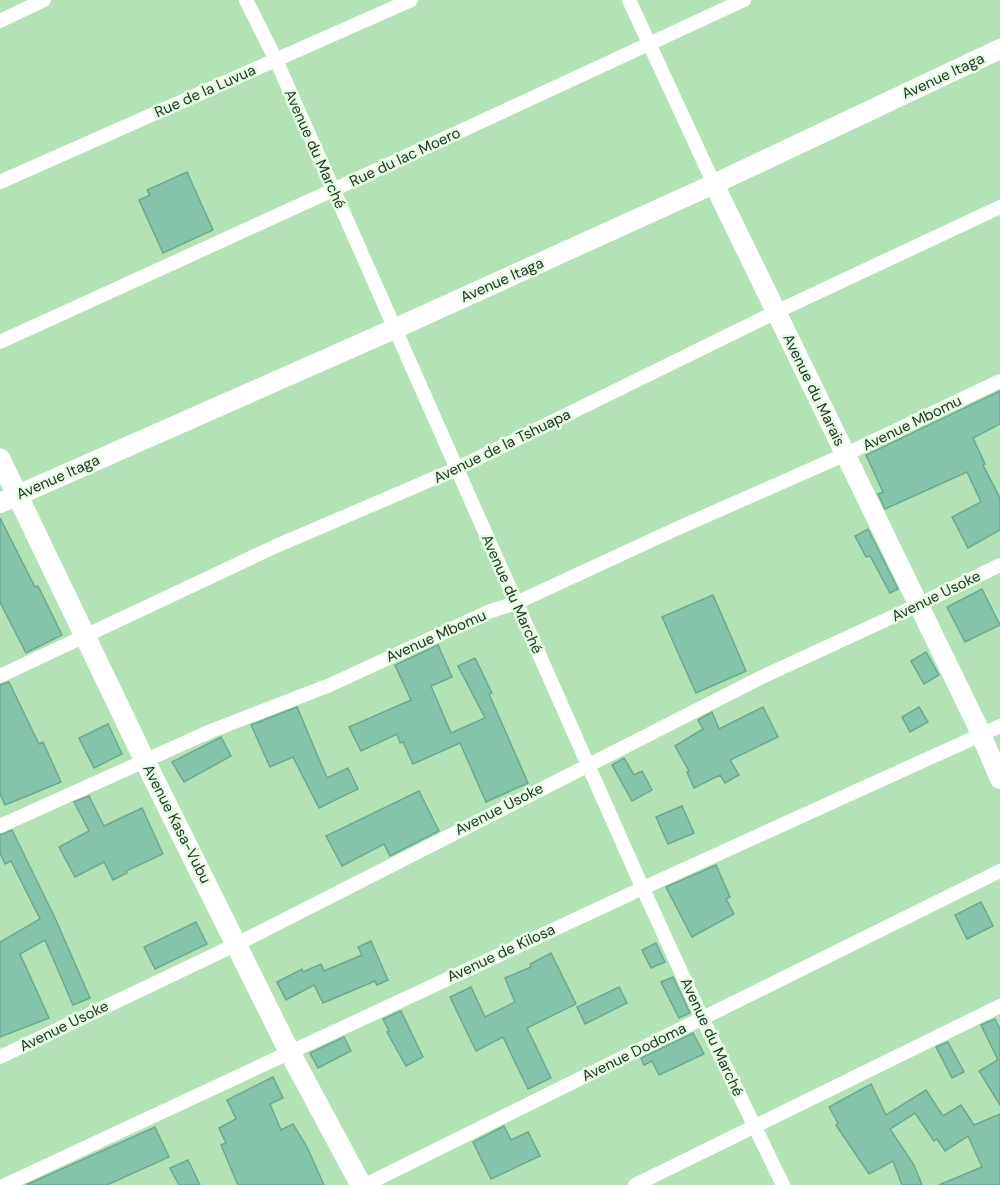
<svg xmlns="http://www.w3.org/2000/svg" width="1000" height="1185" font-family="'DM Sans',sans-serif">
<rect width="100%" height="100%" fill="#b3e2b7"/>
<g fill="#83c4aa" stroke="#69a990" stroke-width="1.5">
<path d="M 187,172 L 213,230 L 163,253 L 139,200 L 150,195 L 147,190 Z"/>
<path d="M 1000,391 L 1000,424 L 973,438 L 985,464 L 983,465 L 1000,498 L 1000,530 L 968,548 L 952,517 L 981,502 L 967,472 L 885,509 L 878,494 L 883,492 L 866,455 Z"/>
<path d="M 0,518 L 35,587 L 38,586 L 62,635 L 26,653 L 0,602 Z"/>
<path d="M 868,529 L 898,589 L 890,593 L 870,556 L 866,557 L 855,536 Z"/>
<path d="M 982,589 L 1000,625 L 965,642 L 947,607 Z"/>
<path d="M 713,595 L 746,671 L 696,693 L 662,617 Z"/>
<path d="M 438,645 L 452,677 L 431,686 L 451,733 L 485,718 L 458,666 L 475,658 L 492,693 L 489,694 L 528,783 L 486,802 L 460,743 L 413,764 L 403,742 L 400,743 L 397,734 L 361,751 L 349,727 L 411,700 L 395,665 Z"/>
<path d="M 926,652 L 939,675 L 924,684 L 911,661 Z"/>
<path d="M 9,682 L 39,744 L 43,742 L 61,782 L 5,805 L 0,794 L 0,685 Z"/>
<path d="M 297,707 L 327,778 L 348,768 L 358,789 L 319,808 L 293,757 L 270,767 L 251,725 Z"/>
<path d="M 763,707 L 778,737 L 730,760 L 739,775 L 725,783 L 720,775 L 694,788 L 687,772 L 689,771 L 675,746 L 703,729 L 698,720 L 712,712 L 719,729 Z"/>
<path d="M 919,707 L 928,722 L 910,732 L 902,717 Z"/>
<path d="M 108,724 L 122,754 L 94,768 L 79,738 Z"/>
<path d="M 221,737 L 231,756 L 184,782 L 172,762 Z"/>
<path d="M 624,758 L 634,775 L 642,771 L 652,790 L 632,801 L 612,765 Z"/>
<path d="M 419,791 L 439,831 L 390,856 L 384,844 L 342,866 L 326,836 Z"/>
<path d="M 89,796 L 104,826 L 142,808 L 163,854 L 126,871 L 127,873 L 113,880 L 104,862 L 75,877 L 59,847 L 89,831 L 74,802 Z"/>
<path d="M 682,806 L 694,833 L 668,844 L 656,817 Z"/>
<path d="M 12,830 L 55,918 L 90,998 L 73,1005 L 45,940 L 20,954 L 49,1018 L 0,1037 L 0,942 L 40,919 L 11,861 L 5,864 L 0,853 L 0,835 Z"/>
<path d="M 716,865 L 730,897 L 726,899 L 734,914 L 692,937 L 666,887 Z"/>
<path d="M 981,902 L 993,926 L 967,939 L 955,915 Z"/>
<path d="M 196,922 L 207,944 L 155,969 L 144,947 Z"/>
<path d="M 371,941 L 388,980 L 377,985 L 375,981 L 323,1003 L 314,985 L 286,1000 L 277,982 L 302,969 L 303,972 L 321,964 L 324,971 L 362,955 L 358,947 Z"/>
<path d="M 656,943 L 665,962 L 651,968 L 642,950 Z"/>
<path d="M 551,953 L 576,1004 L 527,1028 L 551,1078 L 528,1089 L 503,1037 L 476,1051 L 450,997 L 471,987 L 485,1017 L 515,1002 L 505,978 L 531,967 L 530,964 Z"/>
<path d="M 673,977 L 690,1013 L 679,1018 L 661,982 Z"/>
<path d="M 619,987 L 627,1003 L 585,1024 L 577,1007 Z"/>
<path d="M 401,1011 L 423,1057 L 406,1066 L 387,1032 L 389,1031 L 383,1019 Z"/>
<path d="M 995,1019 L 1000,1029 L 1000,1105 L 979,1071 L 998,1060 L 981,1025 Z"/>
<path d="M 693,1033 L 704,1054 L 659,1075 L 652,1061 L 644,1065 L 641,1058 Z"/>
<path d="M 344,1037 L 351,1051 L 318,1068 L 310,1053 Z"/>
<path d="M 948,1042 L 964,1072 L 952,1078 L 936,1047 Z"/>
<path d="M 273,1077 L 283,1098 L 270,1104 L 281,1130 L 293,1124 L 307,1147 L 324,1185 L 238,1185 L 221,1145 L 226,1143 L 219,1128 L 236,1119 L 227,1100 Z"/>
<path d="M 871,1084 L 886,1115 L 926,1090 L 943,1116 L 961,1105 L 974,1125 L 1000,1114 L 1000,1185 L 939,1185 L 982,1167 L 968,1136 L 945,1151 L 937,1139 L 934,1141 L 915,1113 L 890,1129 L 914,1165 L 922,1185 L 902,1185 L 893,1161 L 869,1174 L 836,1125 L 838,1123 L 829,1107 Z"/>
<path d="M 504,1126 L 511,1140 L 528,1132 L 540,1156 L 491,1179 L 473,1142 Z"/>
<path d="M 155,1127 L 169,1157 L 107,1185 L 26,1185 Z"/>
<path d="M 188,1160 L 200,1185 L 179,1185 L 170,1168 Z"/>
</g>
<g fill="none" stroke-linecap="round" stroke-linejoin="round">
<g stroke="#fff" stroke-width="14">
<path d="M 246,0 L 276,60 L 639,880 L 702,1018 L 783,1185"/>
<path d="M 629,0 L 714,184"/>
<path d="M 0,21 L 44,0"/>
<path d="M 0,182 L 411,0"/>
<path d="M 0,342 L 333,190 L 744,0"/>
<path d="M 0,676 L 276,546 L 456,469 L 776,312 L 1000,207"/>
<path d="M 0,826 L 211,731 L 330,685 L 488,612 L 516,603 L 676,529 L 846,454 L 1000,381"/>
<path d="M 0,1057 L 237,944 L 760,678 L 918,605 L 1000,565"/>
<path d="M 5,1185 L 643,888 L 1000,726"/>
<path d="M 365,1185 L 1000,871"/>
<path d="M 635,1185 L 1000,1006"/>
</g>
<g stroke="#fff" stroke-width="20">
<path d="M 714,184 L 976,723 L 1000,779"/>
<path d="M 0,503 L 394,329 L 714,184 L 1000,49"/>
</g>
<path stroke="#fff" stroke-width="21" d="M 0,459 L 145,761 L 289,1051 L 361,1185"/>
</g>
<g text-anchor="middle" stroke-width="5" stroke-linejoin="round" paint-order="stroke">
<g font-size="15" fill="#233625" stroke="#e5fce6">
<text transform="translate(943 76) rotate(-25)" y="5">Avenue Itaga</text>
<text transform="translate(205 91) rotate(-24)" y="5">Rue de la Luvua</text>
<text transform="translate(315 149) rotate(66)" y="5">Avenue du Marché</text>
<text transform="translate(405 157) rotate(-25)" y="5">Rue du lac Moero</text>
<text transform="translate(502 280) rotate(-24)" y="5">Avenue Itaga</text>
<text transform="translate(814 390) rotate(64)" y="5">Avenue du Marais</text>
<text transform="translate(912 423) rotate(-26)" y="5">Avenue Mbomu</text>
<text transform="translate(502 446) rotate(-26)" y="5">Avenue de la Tshuapa</text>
<text transform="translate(58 477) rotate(-24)" y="5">Avenue Itaga</text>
<text transform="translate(512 594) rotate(66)" y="5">Avenue du Marché</text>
<text transform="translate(936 596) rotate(-26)" y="5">Avenue Usoke</text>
<text transform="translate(436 636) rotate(-24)" y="5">Avenue Mbomu</text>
<text transform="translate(499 809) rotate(-27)" y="5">Avenue Usoke</text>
<text transform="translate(177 824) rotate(63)" y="5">Avenue Kasa-Vubu</text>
<text transform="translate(501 953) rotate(-25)" y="5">Avenue de Kilosa</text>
<text transform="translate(64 1026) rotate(-26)" y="5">Avenue Usoke</text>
<text transform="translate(712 1037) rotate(65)" y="5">Avenue du Marché</text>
<text transform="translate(634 1052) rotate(-26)" y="5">Avenue Dodoma</text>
</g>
</g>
</svg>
